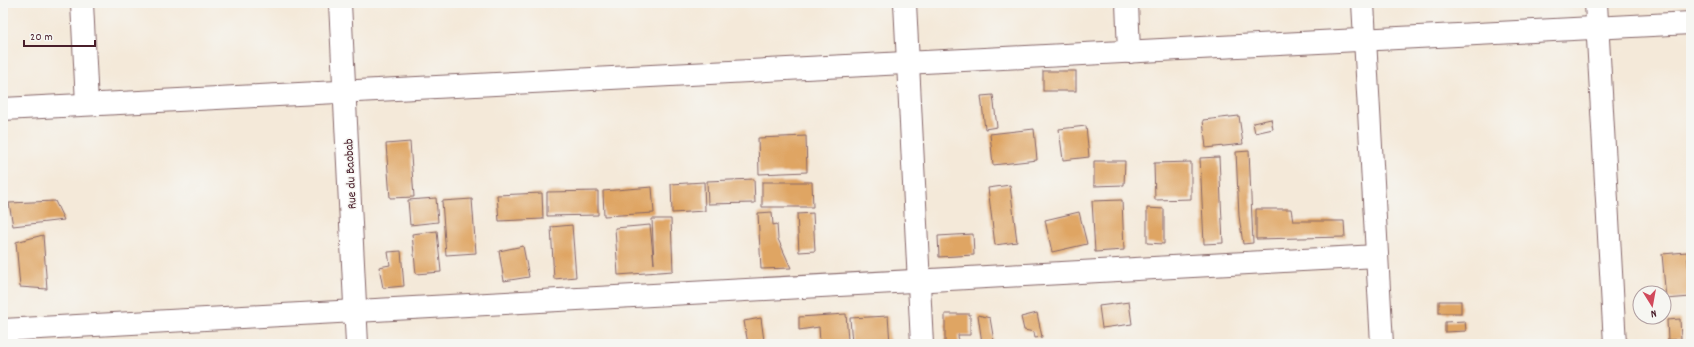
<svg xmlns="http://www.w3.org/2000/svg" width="1694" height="347" font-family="Dekko,sans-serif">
<rect width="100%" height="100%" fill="#f6f6f2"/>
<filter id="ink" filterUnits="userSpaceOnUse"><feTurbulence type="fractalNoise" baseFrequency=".025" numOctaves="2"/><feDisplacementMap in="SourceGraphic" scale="8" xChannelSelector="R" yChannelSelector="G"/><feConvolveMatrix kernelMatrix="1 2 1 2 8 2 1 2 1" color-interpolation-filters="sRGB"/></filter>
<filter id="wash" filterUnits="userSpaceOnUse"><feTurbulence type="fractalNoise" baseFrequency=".012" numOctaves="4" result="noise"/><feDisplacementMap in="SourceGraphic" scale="16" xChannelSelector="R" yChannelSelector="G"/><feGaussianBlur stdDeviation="0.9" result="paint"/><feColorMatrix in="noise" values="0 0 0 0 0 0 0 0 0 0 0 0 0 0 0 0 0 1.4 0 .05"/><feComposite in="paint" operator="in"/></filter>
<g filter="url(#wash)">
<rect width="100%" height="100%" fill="#f4e9d9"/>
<g id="blocks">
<g fill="#dfa563">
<rect x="1043" y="71" width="33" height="20"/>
<path d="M 993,95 L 997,127 L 985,129 L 981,96 Z"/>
<path d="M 1239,116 L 1243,144 L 1206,148 L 1203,120 Z"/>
<path d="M 1271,119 L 1273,129 L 1255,133 L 1253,123 Z"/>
<path d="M 1086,126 L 1089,157 L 1063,160 L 1059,129 Z"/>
<path d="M 1034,129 L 1037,160 L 993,165 L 990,134 Z"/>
<path d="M 806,136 L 807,172 L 759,174 L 758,138 Z"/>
<path d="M 410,142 L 414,197 L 390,198 L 386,144 Z"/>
<path d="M 1249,151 L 1253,243 L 1243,244 L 1239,216 L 1236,152 Z"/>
<path d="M 1219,157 L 1223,243 L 1204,244 L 1200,158 Z"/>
<path d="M 1094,161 L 1125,161 L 1124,185 L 1094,186 Z"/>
<path d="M 1191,162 L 1191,199 L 1155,200 L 1154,163 Z"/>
<path d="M 754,179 L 755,203 L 708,204 L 707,181 Z"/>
<path d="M 704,182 L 705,211 L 672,213 L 671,184 Z"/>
<path d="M 762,182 L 812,182 L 813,207 L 762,207 Z"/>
<path d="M 1010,185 L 1017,242 L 995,245 L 988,188 Z"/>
<path d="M 652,187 L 654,213 L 604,216 L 603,191 Z"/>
<path d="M 598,191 L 598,215 L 547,216 L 547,192 Z"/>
<path d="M 542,193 L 543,219 L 499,221 L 497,195 Z"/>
<path d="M 436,198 L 438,222 L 410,225 L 408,200 Z"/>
<path d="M 472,199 L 476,253 L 446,255 L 442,201 Z"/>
<path d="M 1122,200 L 1124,250 L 1095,252 L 1092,201 Z"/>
<path d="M 55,201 L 64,220 L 13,226 L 9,203 Z"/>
<path d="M 1147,208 L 1164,209 L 1164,244 L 1147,243 Z"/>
<path d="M 1256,209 L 1291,209 L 1293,221 L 1344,221 L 1345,237 L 1256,239 Z"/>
<path d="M 772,212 L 773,225 L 777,224 L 778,239 L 791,268 L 761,269 L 758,213 Z"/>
<path d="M 1079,212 L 1087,244 L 1052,252 L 1045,220 Z"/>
<path d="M 813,213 L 815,251 L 799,252 L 797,214 Z"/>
<path d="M 652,219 L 671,219 L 673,271 L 618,275 L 615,228 L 650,225 L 654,264 Z"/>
<path d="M 572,225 L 576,277 L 554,279 L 551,227 Z"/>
<path d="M 437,231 L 441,272 L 416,274 L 412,234 Z"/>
<path d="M 973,234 L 974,255 L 939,257 L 938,236 Z"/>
<path d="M 43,235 L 47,289 L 20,287 L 16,242 Z"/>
<path d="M 523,246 L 529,277 L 504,281 L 499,251 Z"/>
<path d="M 401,251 L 404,286 L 383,288 L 379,267 L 390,265 L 388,252 Z"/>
<path d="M 1687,252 L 1691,297 L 1666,299 L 1662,254 Z"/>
<rect x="1439" y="301" width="22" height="12"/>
<path d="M 1129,302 L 1132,324 L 1102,328 L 1099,306 Z"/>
<path d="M 1037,313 L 1042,337 L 1035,338 L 1034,332 L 1024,330 L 1021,317 Z"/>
<path d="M 846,314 L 848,340 L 820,343 L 819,327 L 799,330 L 799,317 Z"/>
<path d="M 945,314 L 970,314 L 970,335 L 958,335 L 959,344 L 945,344 Z"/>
<path d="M 978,315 L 990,318 L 994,341 L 982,343 Z"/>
<path d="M 888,316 L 890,343 L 852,344 L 850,318 Z"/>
<path d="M 761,318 L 764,341 L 748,344 L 744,321 Z"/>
<path d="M 1680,319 L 1681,339 L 1668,340 L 1667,320 Z"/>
<path d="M 1465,321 L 1466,331 L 1445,332 L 1445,322 Z"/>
<path d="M 1044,342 L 1044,344 L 1033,344 L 1033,343 Z"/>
</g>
</g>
</g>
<g filter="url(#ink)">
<use href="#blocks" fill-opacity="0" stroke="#866668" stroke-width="1"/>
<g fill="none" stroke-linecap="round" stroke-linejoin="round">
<defs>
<g id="minor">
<path d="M 82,3 L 87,104"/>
<path d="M 340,3 L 357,344"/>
<path d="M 905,3 L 922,344"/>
<path d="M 1127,3 L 1129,52"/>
<path d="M 1363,3 L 1382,344"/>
<path d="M 1596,3 L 1615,344"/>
<path d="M 3,109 L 1691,23"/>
<path d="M 3,330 L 1377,256"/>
</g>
</defs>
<use href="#minor" stroke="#866668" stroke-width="24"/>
<use href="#minor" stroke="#fff" stroke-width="22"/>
</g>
</g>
<g text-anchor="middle" stroke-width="3" stroke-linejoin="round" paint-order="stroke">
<g font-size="13" fill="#4a1f2b" stroke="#f6f6f2">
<text transform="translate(349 174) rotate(-93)" y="5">Rue du Baobab</text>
</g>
</g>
<rect width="1694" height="347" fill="none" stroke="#f6f6f2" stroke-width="16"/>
<g transform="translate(1652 305) rotate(169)"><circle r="19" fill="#f6f6f2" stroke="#b1a0a2"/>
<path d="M0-3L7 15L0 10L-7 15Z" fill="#d1495b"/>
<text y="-6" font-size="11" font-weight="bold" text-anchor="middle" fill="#4a1f2b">N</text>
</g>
<path d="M24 40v6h71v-6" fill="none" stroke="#4a1f2b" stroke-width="2"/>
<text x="30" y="40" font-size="12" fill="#4a1f2b" stroke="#f6f6f2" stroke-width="3" paint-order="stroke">20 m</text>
</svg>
